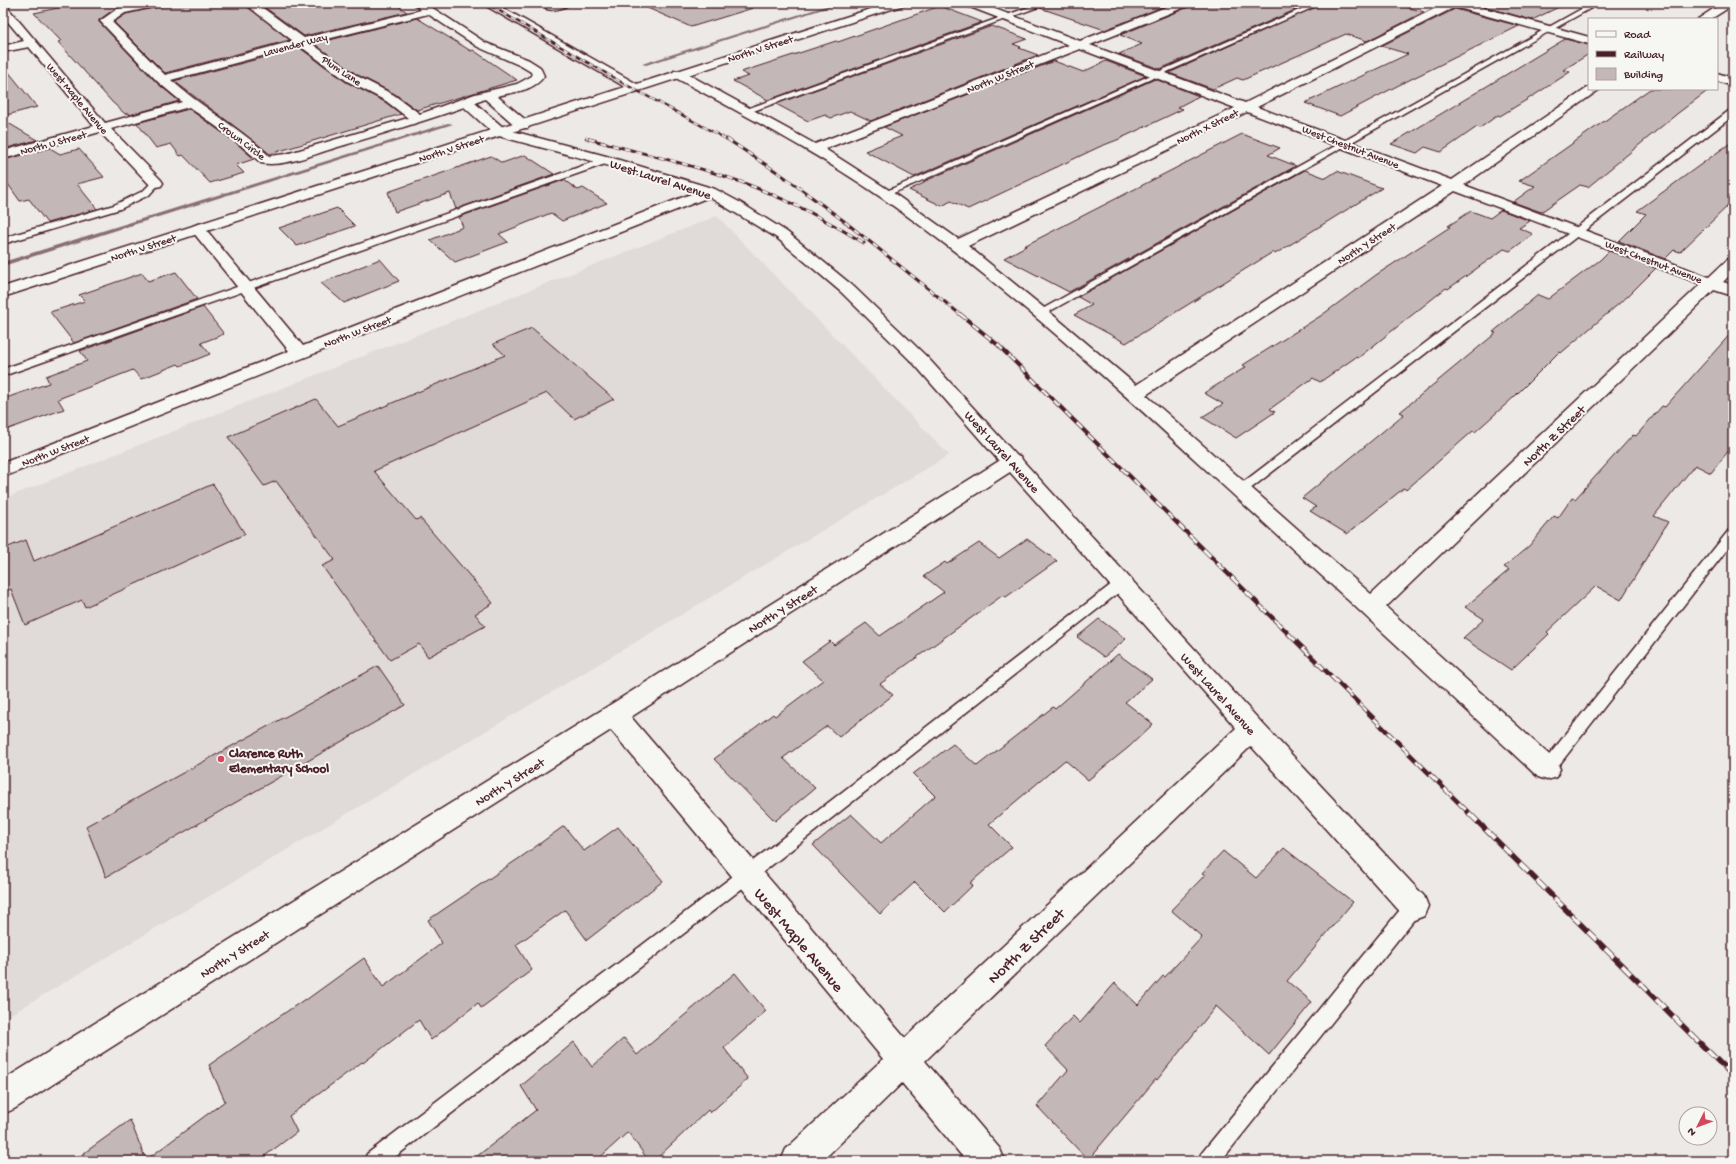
<svg xmlns="http://www.w3.org/2000/svg" width="1736" height="1164" font-family="'Gochi Hand',sans-serif">
<rect width="100%" height="100%" fill="#ece9e6"/>
<filter id="ink" filterUnits="userSpaceOnUse"><feTurbulence type="fractalNoise" baseFrequency=".025" numOctaves="2"/><feDisplacementMap in="SourceGraphic" scale="8" xChannelSelector="R" yChannelSelector="G"/><feConvolveMatrix kernelMatrix="1 2 1 2 8 2 1 2 1" color-interpolation-filters="sRGB"/></filter>
<g filter="url(#ink)">
<path fill="#e0dad8" d="M 717,216 L 949,455 L 3,1019 L 3,499 Z"/>
<g fill="none" stroke-linecap="round" stroke-linejoin="round">
<g fill="#886e73" fill-rule="evenodd">
<path d="M 835,3 L 842,3 L 646,65 L 642,64 Z"/>
<path d="M 448,123 L 453,124 L 3,266 L 3,262 Z"/>
</g>
</g>
<g fill="#c4b7b7" stroke="#4a1f2b">
<path d="M 81,3 L 136,3 L 116,8 L 99,20 L 99,22 L 157,83 L 179,101 L 130,115 L 129,113 L 125,114 L 112,102 L 58,42 L 61,41 L 34,13 Z"/>
<path d="M 164,3 L 243,3 L 290,40 L 165,73 L 114,22 L 126,14 L 162,6 Z"/>
<path d="M 259,3 L 394,3 L 407,12 L 304,36 Z"/>
<path d="M 636,3 L 752,3 L 753,8 L 691,27 Z"/>
<path d="M 1050,3 L 1172,3 L 1105,30 L 1040,8 Z"/>
<path d="M 1192,3 L 1311,3 L 1160,69 L 1119,54 L 1142,44 L 1120,35 L 1191,6 Z"/>
<path d="M 1324,3 L 1393,3 L 1424,12 L 1367,41 L 1346,34 L 1243,80 L 1237,78 L 1213,89 L 1169,73 Z"/>
<path d="M 1472,3 L 1567,3 L 1532,20 Z"/>
<path d="M 940,6 L 982,22 L 768,100 L 733,81 L 749,76 L 741,72 L 836,41 L 838,42 Z"/>
<path d="M 1455,9 L 1519,26 L 1397,86 L 1340,116 L 1305,103 L 1408,54 L 1381,46 Z"/>
<path d="M 417,18 L 471,51 L 473,50 L 517,80 L 417,110 L 395,94 L 356,74 L 314,44 Z"/>
<path d="M 992,26 L 1027,39 L 1013,44 L 1021,47 L 1019,48 L 1038,55 L 871,121 L 850,111 L 831,118 L 825,115 L 808,121 L 776,104 Z"/>
<path d="M 1565,39 L 1589,45 L 1589,54 L 1563,70 L 1570,72 L 1533,96 L 1500,116 L 1498,115 L 1480,128 L 1477,127 L 1441,152 L 1425,147 L 1417,153 L 1391,144 Z"/>
<path d="M 300,48 L 346,82 L 385,102 L 401,114 L 270,154 L 246,135 L 174,81 Z"/>
<path d="M 1054,61 L 1083,72 L 1106,61 L 1146,76 L 914,177 L 865,151 L 902,136 L 884,127 Z"/>
<path d="M 3,65 L 37,107 L 3,116 Z"/>
<path d="M 1155,79 L 1199,96 L 1178,107 L 1183,109 L 1117,140 L 1099,147 L 968,209 L 951,201 L 942,206 L 909,190 L 924,183 L 923,182 Z"/>
<path d="M 1650,89 L 1710,89 L 1678,113 L 1588,187 L 1580,185 L 1541,212 L 1513,202 L 1535,186 L 1519,181 Z"/>
<path d="M 189,109 L 234,141 L 254,159 L 236,165 L 244,173 L 210,183 L 183,155 L 180,156 L 171,144 L 156,148 L 137,123 Z"/>
<path d="M 3,120 L 37,140 L 3,149 Z"/>
<path d="M 1242,134 L 1280,148 L 1268,155 L 1296,166 L 1069,292 L 1004,258 L 1026,246 L 1024,246 Z"/>
<path d="M 1733,141 L 1733,201 L 1680,252 L 1674,250 L 1665,259 L 1619,241 L 1646,214 L 1637,211 Z"/>
<path d="M 50,148 L 60,154 L 79,149 L 104,177 L 77,184 L 97,209 L 47,223 L 29,199 L 20,201 L 3,177 L 3,160 Z"/>
<path d="M 525,155 L 554,174 L 456,209 L 450,193 L 395,212 L 388,192 L 491,156 L 502,163 Z"/>
<path d="M 1305,170 L 1326,178 L 1337,171 L 1382,188 L 1275,254 L 1273,252 L 1126,343 L 1074,315 L 1092,305 L 1078,297 Z"/>
<path d="M 564,180 L 578,190 L 583,188 L 607,203 L 562,221 L 551,213 L 499,234 L 508,242 L 455,262 L 430,240 L 463,227 L 459,217 Z"/>
<path d="M 337,208 L 355,226 L 297,246 L 279,228 Z"/>
<path d="M 1501,210 L 1530,221 L 1519,228 L 1533,234 L 1510,251 L 1504,249 L 1448,289 L 1446,288 L 1358,358 L 1356,357 L 1320,382 L 1313,378 L 1270,409 L 1275,412 L 1236,438 L 1202,417 L 1223,404 L 1204,393 L 1246,367 L 1243,365 L 1322,315 L 1376,275 L 1450,227 L 1448,226 L 1471,211 L 1490,218 Z"/>
<path d="M 1609,251 L 1656,268 L 1628,296 L 1561,353 L 1559,352 L 1513,398 L 1475,432 L 1473,431 L 1406,490 L 1404,488 L 1347,534 L 1310,511 L 1316,507 L 1302,498 L 1404,414 L 1400,412 L 1496,333 L 1493,332 L 1538,295 L 1548,299 L 1600,260 Z"/>
<path d="M 380,259 L 399,281 L 344,303 L 321,283 Z"/>
<path d="M 176,272 L 197,299 L 74,343 L 50,312 L 85,301 L 79,295 L 142,273 L 148,281 Z"/>
<path d="M 203,307 L 224,334 L 201,343 L 210,354 L 180,366 L 178,364 L 141,379 L 133,370 L 58,399 L 64,409 L 3,431 L 3,399 L 49,383 L 46,376 L 87,361 L 80,351 Z"/>
<path d="M 532,328 L 614,399 L 574,419 L 547,393 L 374,471 L 416,520 L 420,518 L 493,603 L 475,614 L 485,626 L 428,657 L 419,644 L 390,660 L 322,566 L 335,560 L 276,481 L 264,486 L 228,437 L 316,399 L 338,426 L 505,355 L 493,344 Z"/>
<path d="M 1733,331 L 1733,445 L 1711,473 L 1695,465 L 1654,516 L 1668,522 L 1621,600 L 1596,586 L 1547,632 L 1549,634 L 1511,670 L 1463,638 L 1484,619 L 1465,607 L 1509,570 L 1504,567 L 1529,546 L 1554,516 L 1558,518 L 1572,498 L 1575,499 L 1633,435 L 1636,436 L 1662,406 L 1665,407 Z"/>
<path d="M 213,484 L 245,534 L 85,607 L 82,600 L 25,625 L 11,589 L 3,592 L 3,549 L 26,540 L 34,561 Z"/>
<path d="M 1027,539 L 1057,561 L 1006,597 L 1003,595 L 880,684 L 893,695 L 839,737 L 827,726 L 783,758 L 815,788 L 775,821 L 714,759 L 773,714 L 775,716 L 823,680 L 802,661 L 830,641 L 834,645 L 866,623 L 880,636 L 944,592 L 924,576 L 945,562 L 947,564 L 979,543 L 999,558 Z"/>
<path d="M 1099,619 L 1126,639 L 1104,657 L 1077,637 Z"/>
<path d="M 1118,654 L 1152,679 L 1125,702 L 1153,724 L 1129,747 L 1088,780 L 1065,760 L 989,824 L 1012,847 L 970,883 L 973,885 L 945,912 L 915,882 L 880,914 L 813,845 L 851,814 L 881,843 L 935,796 L 913,774 L 953,744 L 977,766 L 1053,707 L 1055,709 Z"/>
<path d="M 378,666 L 405,705 L 106,877 L 86,826 Z"/>
<path d="M 564,826 L 584,851 L 618,827 L 663,881 L 587,940 L 565,910 L 516,945 L 532,970 L 481,1008 L 478,1003 L 431,1040 L 419,1020 L 363,1063 L 362,1062 L 289,1116 L 297,1132 L 258,1161 L 73,1161 L 130,1120 L 146,1160 L 225,1101 L 209,1065 L 305,999 L 306,1000 L 364,958 L 383,987 L 442,943 L 428,920 L 524,855 Z"/>
<path d="M 1284,848 L 1353,902 L 1287,981 L 1312,1002 L 1269,1055 L 1216,1006 L 1157,1080 L 1156,1079 L 1088,1160 L 1037,1106 L 1068,1070 L 1045,1046 L 1073,1016 L 1080,1023 L 1115,983 L 1138,1005 L 1163,976 L 1165,977 L 1202,937 L 1171,910 L 1205,875 L 1202,873 L 1223,851 L 1256,878 Z"/>
<path d="M 735,973 L 766,1011 L 724,1048 L 748,1079 L 710,1113 L 708,1110 L 654,1161 L 649,1161 L 628,1132 L 596,1161 L 471,1161 L 536,1110 L 521,1086 L 574,1042 L 592,1067 L 624,1038 L 637,1055 Z"/>
</g>
<g fill="none" stroke-linecap="round" stroke-linejoin="round">
<defs>
<g id="service">
<path d="M 1040,3 L 1049,3 L 748,113 L 745,113 L 741,111 Z"/>
<path d="M 1315,3 L 1323,3 L 889,195 L 883,195 L 882,193 Z"/>
<path d="M 1592,3 L 1600,3 L 1045,314 L 1039,314 L 1037,312 Z"/>
<path d="M 1730,110 L 1733,110 L 1733,116 L 1245,493 L 1237,493 L 1235,490 L 1237,487 Z"/>
<path d="M 602,159 L 605,159 L 609,161 L 608,163 L 3,376 L 3,369 Z"/>
<path d="M 156,180 L 160,183 L 149,195 L 120,209 L 3,244 L 3,238 L 114,205 L 143,191 L 153,181 Z"/>
<path d="M 1733,529 L 1733,542 L 1552,774 L 1547,776 L 1542,774 L 1539,769 L 1542,764 L 1729,530 Z"/>
<path d="M 1122,578 L 1127,580 L 1129,583 L 1127,586 L 753,880 L 390,1161 L 364,1161 L 367,1154 L 741,870 L 1117,580 Z"/>
<path d="M 1414,898 L 1420,900 L 1422,906 L 1420,912 L 1221,1161 L 1198,1161 L 1201,1154 L 1408,900 Z"/>
</g>
<g id="minor">
<path d="M 143,3 L 163,3 L 162,5 L 125,13 L 112,22 L 165,75 L 293,41 L 244,3 L 256,3 L 304,38 L 421,10 L 413,3 L 425,3 L 486,43 L 529,60 L 540,67 L 544,76 C 534,91 514,92 497,96 L 528,122 L 530,125 L 528,128 L 518,128 L 485,99 L 475,103 L 505,129 L 606,156 L 715,189 L 741,203 L 787,232 L 853,286 L 927,357 L 1017,456 L 1020,456 L 1023,461 L 1261,722 L 1424,896 L 1428,906 L 1424,916 L 1414,920 L 1404,916 L 1251,746 L 925,1061 L 1000,1149 L 1005,1161 L 966,1161 L 902,1083 L 822,1161 L 781,1161 L 786,1149 L 883,1059 L 611,730 L 14,1109 L 3,1114 L 3,1080 L 605,708 L 999,461 L 915,365 L 841,292 L 777,238 L 709,197 L 3,477 L 3,463 L 289,351 L 193,232 L 190,229 L 193,226 L 198,224 L 203,226 L 303,346 L 696,192 L 596,162 L 495,135 L 464,107 C 422,122 381,134 338,147 C 317,153 283,168 261,163 L 235,140 L 189,107 L 111,129 L 161,180 L 163,183 L 161,186 L 156,187 L 151,186 L 100,132 L 3,159 L 3,151 L 94,126 L 29,47 L 3,52 L 3,46 L 24,41 L 3,16 L 3,6 L 7,7 L 105,123 L 182,102 L 158,82 L 100,21 L 117,9 ZM 428,14 L 478,47 L 521,66 L 531,72 L 532,76 L 517,84 L 475,94 L 420,114 L 394,95 L 355,75 L 311,43 ZM 300,46 L 347,81 L 386,101 L 408,118 L 286,154 L 269,156 C 239,127 202,108 171,80 ZM 1010,472 L 1236,728 L 905,1038 L 631,717 Z"/>
<path d="M 553,3 L 570,3 C 566,8 554,11 547,9 L 546,7 L 547,5 Z"/>
<path d="M 964,3 L 979,3 L 1080,41 L 1176,3 L 1191,3 L 1190,5 L 1090,45 L 1245,103 L 1446,3 L 1466,3 L 1589,37 L 1589,44 L 1455,7 L 1257,107 L 1452,180 L 1589,87 L 1589,89 L 1600,89 L 1464,185 L 1709,277 L 1727,260 L 1733,258 L 1733,272 L 1723,282 L 1733,285 L 1733,296 L 1714,290 L 1386,607 L 1556,761 L 1560,769 L 1556,777 L 1547,780 L 1538,777 C 1428,673 1316,570 1204,468 C 1101,373 997,278 882,198 C 816,152 744,115 674,77 L 672,74 L 674,71 L 682,71 L 815,144 L 1069,45 L 965,5 ZM 1080,49 L 1235,108 L 958,239 L 892,192 L 825,149 ZM 1247,112 L 1442,186 L 1136,385 L 1059,320 L 968,246 ZM 1455,191 L 1701,284 L 1371,594 L 1146,395 Z"/>
<path d="M 1722,3 L 1733,3 L 1733,5 L 1711,19 L 1698,19 Z"/>
<path d="M 1717,73 L 1733,78 L 1733,86 L 1717,81 Z"/>
</g>
<path id="tertiary" d="M 481,3 L 494,3 L 637,84 L 889,3 L 905,3 L 904,5 L 3,297 L 3,287 L 625,87 Z"/>
</defs>
<use href="#service" stroke="#4a1f2b" stroke-width="3"/>
<use href="#minor" stroke="#4a1f2b" stroke-width="3"/>
<use href="#tertiary" stroke="#4a1f2b" stroke-width="3"/>
<use href="#service" fill="#f6f6f2" fill-rule="evenodd"/>
<use href="#minor" fill="#f6f6f2" fill-rule="evenodd"/>
<use href="#tertiary" fill="#f6f6f2" fill-rule="evenodd"/>
<defs>
<g id="rail-far4">
<path d="M 486,3 L 621,82 L 728,140"/>
<path d="M 586,138 L 593,140"/>
</g>
<g id="rail-far3">
<path d="M 589,139 C 640,153 692,164 741,182 C 784,198 825,219 864,243"/>
<path d="M 727,139 L 783,176 L 844,221 L 961,315"/>
</g>
<path id="rail-far2" d="M 960,314 L 998,345 L 1190,536"/>
<path id="rail-far1" d="M 1189,535 L 1470,814"/>
<path id="rail" d="M 1469,813 L 1733,1076"/>
</defs>
<use href="#rail-far4" stroke="#4a1f2b" stroke-width="2.5"/>
<use href="#rail-far3" stroke="#4a1f2b" stroke-width="3"/>
<use href="#rail-far2" stroke="#4a1f2b" stroke-width="4"/>
<use href="#rail-far1" stroke="#4a1f2b" stroke-width="4.5"/>
<use href="#rail" stroke="#4a1f2b" stroke-width="5.5"/>
<use href="#rail-far4" stroke="#f6f6f2" stroke-width="1.5" stroke-dasharray="5" stroke-linecap="butt"/>
<use href="#rail-far3" stroke="#f6f6f2" stroke-width="2" stroke-dasharray="6" stroke-linecap="butt"/>
<use href="#rail-far2" stroke="#f6f6f2" stroke-width="2.5" stroke-dasharray="8" stroke-linecap="butt"/>
<use href="#rail-far1" stroke="#f6f6f2" stroke-width="3" stroke-dasharray="10" stroke-linecap="butt"/>
<use href="#rail" stroke="#f6f6f2" stroke-width="4" stroke-dasharray="12" stroke-linecap="butt"/>
</g>
</g>
<circle fill="#d1495b" stroke="#f6f6f2" stroke-width="1.5" cx="221" cy="759" r="4"/>
<g text-anchor="middle" stroke-width="4" stroke-linejoin="round" paint-order="stroke">
<g font-size="11" fill="#4a1f2b" stroke="#f6f6f2">
<text transform="translate(295 44) rotate(-15)" y="4">Lavender Way</text>
<text transform="translate(760 48) rotate(-18)" y="4">North V Street</text>
<text transform="translate(342 70) rotate(34)" y="4">Plum Lane</text>
<text transform="translate(1000 76) rotate(-22)" y="4">North W Street</text>
<text transform="translate(78 98) rotate(50)" y="4">West Maple Avenue</text>
<text transform="translate(1207 126) rotate(-26)" y="4">North X Street</text>
<text transform="translate(242 140) rotate(37)" y="4">Crown Circle</text>
<text transform="translate(53 142) rotate(-15)" y="4">North U Street</text>
<text transform="translate(1351 146) rotate(21)" y="4">West Chestnut Avenue</text>
<text transform="translate(451 148) rotate(-18)" y="4">North V Street</text>
<text transform="translate(1366 243) rotate(-33)" y="4">North Y Street</text>
<text transform="translate(143 247) rotate(-18)" y="4">North V Street</text>
<text transform="translate(1654 261) rotate(21)" y="4">West Chestnut Avenue</text>
<text transform="translate(357 331) rotate(-21)" y="4">North W Street</text>
<text transform="translate(55 450) rotate(-21)" y="4">North W Street</text>
</g>
<g font-size="13" fill="#4a1f2b" stroke="#f6f6f2">
<text transform="translate(661 178) rotate(18)" y="5">West Laurel Avenue</text>
<text transform="translate(1553 435) rotate(-44)" y="5">North Z Street</text>
<text transform="translate(1003 451) rotate(48)" y="5">West Laurel Avenue</text>
<text transform="translate(782 608) rotate(-32)" y="5">North Y Street</text>
<text transform="translate(1219 693) rotate(48)" y="5">West Laurel Avenue</text>
<text transform="translate(509 781) rotate(-32)" y="5">North Y Street</text>
<text transform="translate(234 953) rotate(-32)" y="5">North Y Street</text>
</g>
<g font-size="13" font-weight="bold" fill="#4a1f2b" stroke="#f6f6f2" text-anchor="start">
<text x="229" y="757">Clarence Ruth<tspan x="229" dy="15">Elementary School</tspan></text>
</g>
<g font-size="16" fill="#4a1f2b" stroke="#f6f6f2">
<text transform="translate(800 939) rotate(50)" y="6">West Maple Avenue</text>
<text transform="translate(1025 945) rotate(-44)" y="6">North Z Street</text>
</g>
</g>
<rect width="1736" height="1164" fill="none" stroke="#f6f6f2" stroke-width="16"/>
<rect x="8" y="8" width="1720" height="1148" fill="none" stroke="#4a1f2b" stroke-width="1.5" filter="url(#ink)"/>
<rect x="1588" y="18" width="130" height="72" fill="#f6f6f2" stroke="#b1a0a2"/>
<rect x="1596" y="31" width="20" height="6" fill="#f6f6f2" stroke="#b1a0a2"/>
<text x="1624" y="38" font-size="12" fill="#4a1f2b">Road</text>
<rect x="1596" y="51" width="20" height="6" fill="#4a1f2b" stroke="#b1a0a2"/>
<text x="1624" y="58" font-size="12" fill="#4a1f2b">Railway</text>
<rect x="1596" y="68" width="20" height="12" fill="#c4b7b7" stroke="#b1a0a2"/>
<text x="1624" y="78" font-size="12" fill="#4a1f2b">Building</text>
<g transform="translate(1698 1126) rotate(228)"><circle r="19" fill="#f6f6f2" stroke="#b1a0a2"/>
<path d="M0-3L7 15L0 10L-7 15Z" fill="#d1495b"/>
<text y="-6" font-size="11" font-weight="bold" text-anchor="middle" fill="#4a1f2b">N</text>
</g>
</svg>
